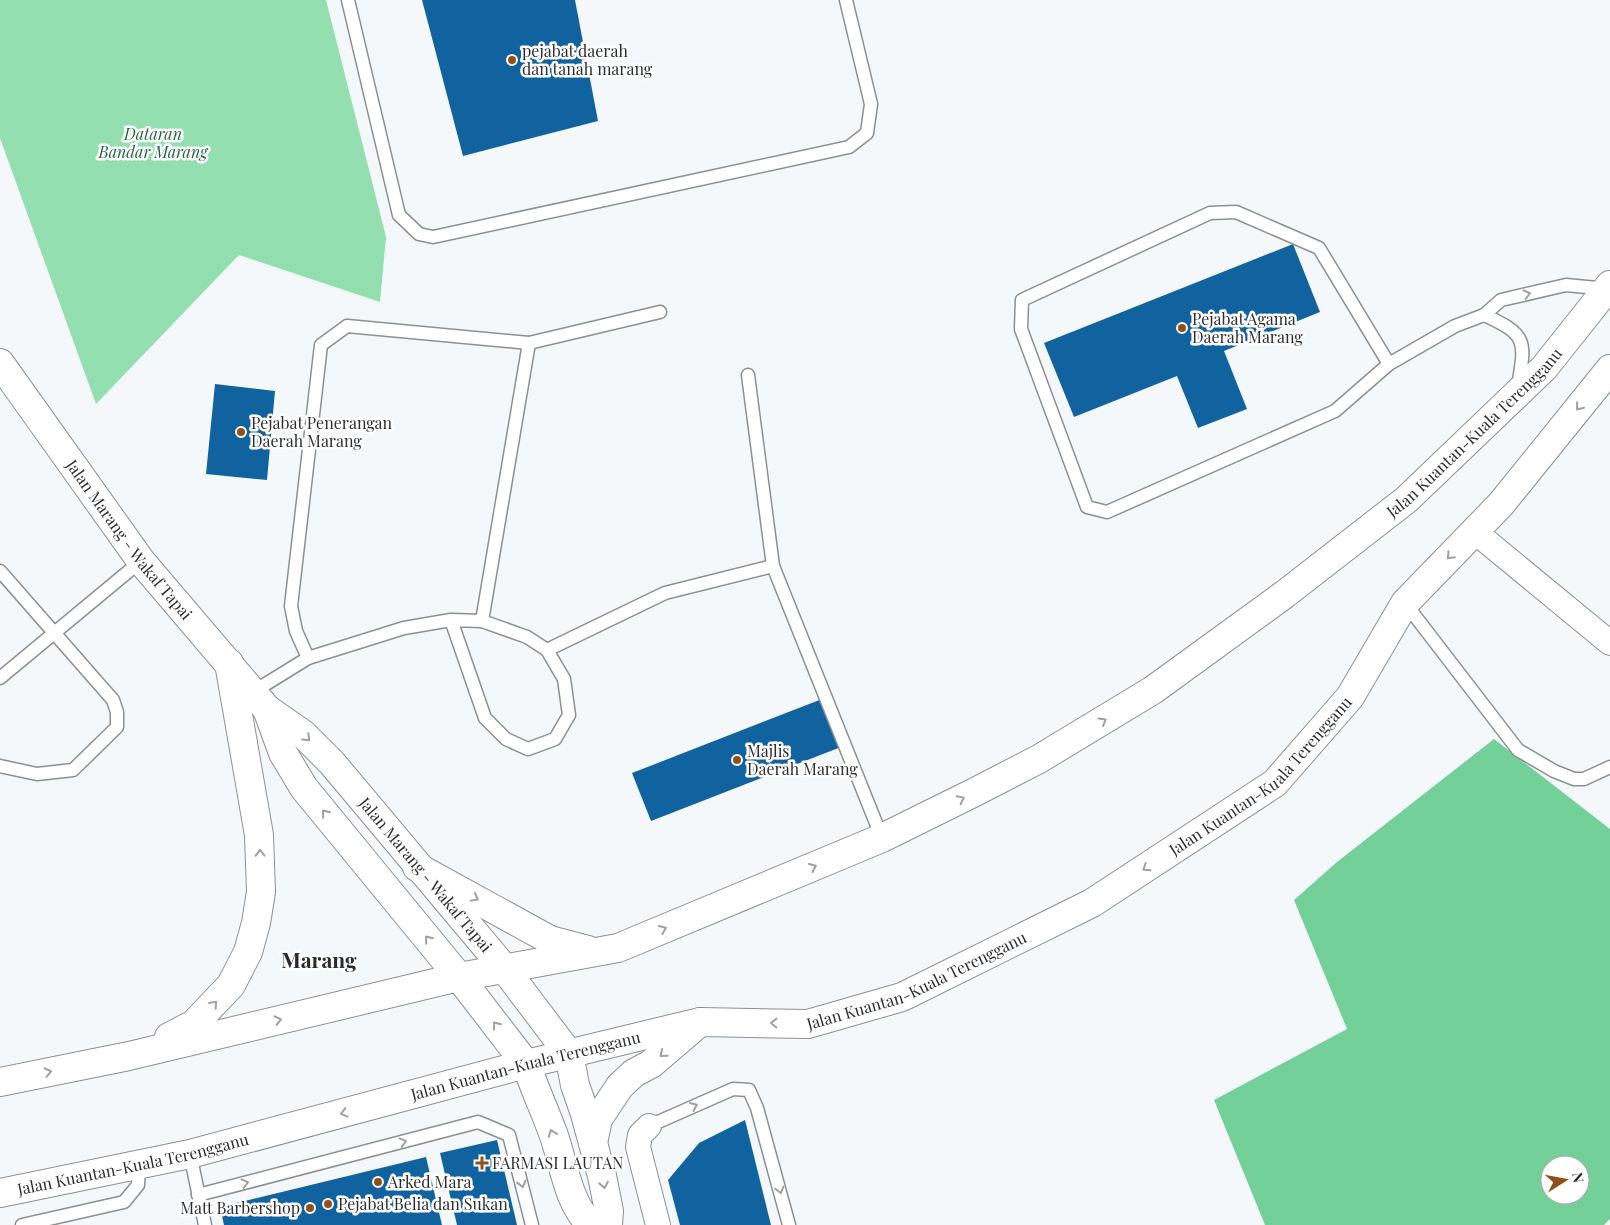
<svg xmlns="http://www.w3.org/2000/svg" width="1610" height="1225" font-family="'Playfair Display',serif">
<rect width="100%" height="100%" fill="#f5f8fb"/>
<path fill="#93dfb0" d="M 0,0 L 326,0 L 386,237 L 380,302 L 239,255 L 96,404 L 0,138 Z"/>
<path fill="#74d099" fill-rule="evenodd" d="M 1494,739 L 1610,829 L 1610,1219 L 1604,1225 L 1265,1225 L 1214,1100 L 1347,1029 L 1294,900 L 1337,862 ZM 1550,1165 L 1580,1165 L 1580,1195 L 1550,1195 Z"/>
<g fill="#10639e">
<path d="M 422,0 L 575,0 L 598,121 L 463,156 Z"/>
<path d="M 1293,244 L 1320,312 L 1224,351 L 1247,409 L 1198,428 L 1177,376 L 1074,417 L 1044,343 Z"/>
<path d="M 215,384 L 275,391 L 267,480 L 206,474 Z"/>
<path d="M 822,699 L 841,747 L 651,821 L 632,773 Z"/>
<path d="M 745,1120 L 771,1225 L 680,1225 L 668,1180 L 699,1143 Z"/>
<path d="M 497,1140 L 517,1225 L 457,1225 L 440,1153 Z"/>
<path d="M 426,1157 L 442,1225 L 224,1225 L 220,1207 Z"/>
</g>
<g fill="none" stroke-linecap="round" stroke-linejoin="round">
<defs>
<g id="service">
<path d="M 348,0 L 399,215 L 419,234 L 433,237 L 849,147 L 867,133 L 871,104 L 846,0"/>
<path d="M 1236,212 L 1319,248 L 1389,364 L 1335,411 L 1107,512 L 1087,507 L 1021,329 L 1022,300 L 1210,213 Z"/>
<path d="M 1484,315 C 1529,335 1525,342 1518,387"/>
<path d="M 1389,364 L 1455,326 L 1484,315 L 1501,300 L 1566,285 L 1607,289"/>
<path d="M 748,375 L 773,566 L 882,838"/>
<path d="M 0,571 L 113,700 L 117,712 L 117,727 L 73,770 L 37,774 L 0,766"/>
<path d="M 1405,603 L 1518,750 L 1554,771 L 1574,779 L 1584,779 L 1610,767"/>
<path d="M 482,621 L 529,343"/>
<path d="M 547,650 L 665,593 L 773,566"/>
<path d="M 308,658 L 296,631 L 291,606 L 321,345 L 347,326 L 529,343 L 660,312"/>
<path d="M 0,678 L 141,561"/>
<path d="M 253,692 L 308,658 L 404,628 L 451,620 L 482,621 L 527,637 L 547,650 L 564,679 L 569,715 L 555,739 L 528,749 L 506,739 L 485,718 L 451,620"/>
<path d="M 649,1126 L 733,1089 L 749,1090 L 757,1108 L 789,1225"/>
<path d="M 190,1154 L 205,1225"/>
<path d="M 198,1195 L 478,1122 L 509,1135 L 532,1225"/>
<path d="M 22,1225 L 124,1202 L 138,1185 L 139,1166"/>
</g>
<g id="minor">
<path d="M 1474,531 L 1610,643"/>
<path d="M 649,1126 L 640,1135 L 638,1147 L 658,1225"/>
</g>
<g id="tertiary">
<path d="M 569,1054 L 575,1085 L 585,1114 L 602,1176 L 609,1211 L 608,1225"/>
<path d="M 526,1064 C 534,1087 544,1109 553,1133 C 564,1163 567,1202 591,1225"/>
<path d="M 593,1143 L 598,1119 L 620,1086 L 634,1073 L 651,1064 L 700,1022"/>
</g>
<g id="secondary">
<path id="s1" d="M 0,363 L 141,561 L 267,709 L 303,734 L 332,763 L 504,968 L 569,1054"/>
<path d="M 267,709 L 283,753 L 304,788 L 459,977 L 526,1064"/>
</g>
<g id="trunk">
<path d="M 417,867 L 550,940 L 588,950"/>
<path d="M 169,1037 L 194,1024 L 231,985 L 248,952 L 256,923 L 261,892 L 259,835 L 229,663"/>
<path id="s2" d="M 0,1082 L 129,1056 L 459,977 L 618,948 L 882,838 L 975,792 L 1039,759 L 1153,690 L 1285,594 L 1406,500 L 1544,368 L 1610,285"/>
<path id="s3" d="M 0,1193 L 190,1154 L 526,1064 L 700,1022 L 808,1024 L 902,997 L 1092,903 L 1275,783 L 1350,697 L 1405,603 L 1501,504 L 1610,369"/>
</g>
</defs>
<use href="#service" stroke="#8d9092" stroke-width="15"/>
<use href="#minor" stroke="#8d9092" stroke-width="26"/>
<use href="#tertiary" stroke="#8d9092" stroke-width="30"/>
<use href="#secondary" stroke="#8d9092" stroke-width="30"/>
<use href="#trunk" stroke="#8d9092" stroke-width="30"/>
<use href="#service" stroke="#fff" stroke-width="12"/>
<use href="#minor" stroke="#fff" stroke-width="24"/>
<use href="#tertiary" stroke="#fff" stroke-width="28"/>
<use href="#secondary" stroke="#fff" stroke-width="28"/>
<use href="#trunk" stroke="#fff" stroke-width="28"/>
</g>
<defs><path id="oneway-chevron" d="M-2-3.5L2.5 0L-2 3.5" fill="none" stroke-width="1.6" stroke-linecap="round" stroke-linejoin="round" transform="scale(1.25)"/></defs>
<g stroke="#a0a0a1">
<use href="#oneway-chevron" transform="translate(1527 294) rotate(-14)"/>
<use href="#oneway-chevron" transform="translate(1579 407) rotate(129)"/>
<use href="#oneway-chevron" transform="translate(1450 556) rotate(134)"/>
<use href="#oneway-chevron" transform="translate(1103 721) rotate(-31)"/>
<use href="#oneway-chevron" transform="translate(307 738) rotate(44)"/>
<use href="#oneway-chevron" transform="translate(961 799) rotate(-26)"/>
<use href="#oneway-chevron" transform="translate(325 813) rotate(-129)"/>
<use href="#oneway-chevron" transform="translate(260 853) rotate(-91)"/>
<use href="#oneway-chevron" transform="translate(813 867) rotate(-23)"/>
<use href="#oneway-chevron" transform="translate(1146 868) rotate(147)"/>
<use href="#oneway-chevron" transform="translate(475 898) rotate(29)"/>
<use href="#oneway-chevron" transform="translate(663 929) rotate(-23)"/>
<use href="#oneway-chevron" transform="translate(428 939) rotate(-129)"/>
<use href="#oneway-chevron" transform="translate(214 1004) rotate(-49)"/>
<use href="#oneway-chevron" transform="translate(278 1020) rotate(-13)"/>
<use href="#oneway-chevron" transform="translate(774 1023) rotate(-179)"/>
<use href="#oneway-chevron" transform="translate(496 1025) rotate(-128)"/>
<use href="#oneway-chevron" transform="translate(663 1054) rotate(140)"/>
<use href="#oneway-chevron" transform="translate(48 1072) rotate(-12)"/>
<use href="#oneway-chevron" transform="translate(694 1106) rotate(-24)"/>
<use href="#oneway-chevron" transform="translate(344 1113) rotate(165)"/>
<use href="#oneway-chevron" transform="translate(552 1133) rotate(-110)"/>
<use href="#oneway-chevron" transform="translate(403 1142) rotate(-15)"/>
<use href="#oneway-chevron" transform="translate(245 1183) rotate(-15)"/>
<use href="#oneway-chevron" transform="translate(522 1184) rotate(76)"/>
<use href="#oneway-chevron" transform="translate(604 1185) rotate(80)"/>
<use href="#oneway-chevron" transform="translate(780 1190) rotate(75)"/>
</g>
<g fill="#905019" stroke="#fff" stroke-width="2">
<circle cx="512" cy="60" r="5"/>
<circle cx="1182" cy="328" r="5"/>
<circle cx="241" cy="432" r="5"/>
<circle cx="737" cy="760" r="5"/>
<path d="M479.5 1155.5h5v5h5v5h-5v5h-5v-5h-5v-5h5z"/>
<circle cx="378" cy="1182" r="5"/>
<circle cx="328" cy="1204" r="5"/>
<circle cx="310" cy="1208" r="5"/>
</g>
<g text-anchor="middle" stroke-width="5" stroke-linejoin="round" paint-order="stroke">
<g font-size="16" fill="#2c2d2e" stroke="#fff" text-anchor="start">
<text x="522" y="57">pejabat daerah<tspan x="522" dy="18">dan tanah marang</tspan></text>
<text x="1192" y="325">Pejabat Agama<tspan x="1192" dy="18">Daerah Marang</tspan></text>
<text x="251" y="429">Pejabat Penerangan<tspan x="251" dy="18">Daerah Marang</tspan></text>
<text x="747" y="757">Majlis<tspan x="747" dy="18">Daerah Marang</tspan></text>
<text x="492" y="1169">FARMASI LAUTAN</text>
<text x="388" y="1188">Arked Mara</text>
<text x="338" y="1210">Pejabat Belia dan Sukan</text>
<text x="300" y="1214" text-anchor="end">Matt Barbershop</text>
</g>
<g font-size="16" font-style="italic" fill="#236541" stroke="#fff">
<text x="153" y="140">Dataran<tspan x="153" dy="18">Bandar Marang</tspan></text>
</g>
<g font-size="16" fill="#2c2d2e" stroke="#fff">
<text dy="6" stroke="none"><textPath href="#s2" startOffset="1640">Jalan Kuantan-Kuala Terengganu</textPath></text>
<text dy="6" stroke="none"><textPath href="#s1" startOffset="219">Jalan Marang - Wakaf Tapai</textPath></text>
<text dy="6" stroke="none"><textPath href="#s3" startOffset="1351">Jalan Kuantan-Kuala Terengganu</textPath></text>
<text dy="6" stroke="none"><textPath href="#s1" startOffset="668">Jalan Marang - Wakaf Tapai</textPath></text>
<text dy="6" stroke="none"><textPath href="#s3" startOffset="946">Jalan Kuantan-Kuala Terengganu</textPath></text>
<text dy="6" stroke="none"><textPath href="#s3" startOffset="541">Jalan Kuantan-Kuala Terengganu</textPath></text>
<text dy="6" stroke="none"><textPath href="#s3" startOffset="136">Jalan Kuantan-Kuala Terengganu</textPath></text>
</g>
<g font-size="21" font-weight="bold" fill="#292b2d" stroke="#fff">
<text x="319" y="968">Marang</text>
</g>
</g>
<g transform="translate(1565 1180) rotate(79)"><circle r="24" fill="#ffffff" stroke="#ababab"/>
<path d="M0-4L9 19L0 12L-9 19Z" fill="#905019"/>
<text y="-8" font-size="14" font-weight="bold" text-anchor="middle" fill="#2c2d2e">N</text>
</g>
</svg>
